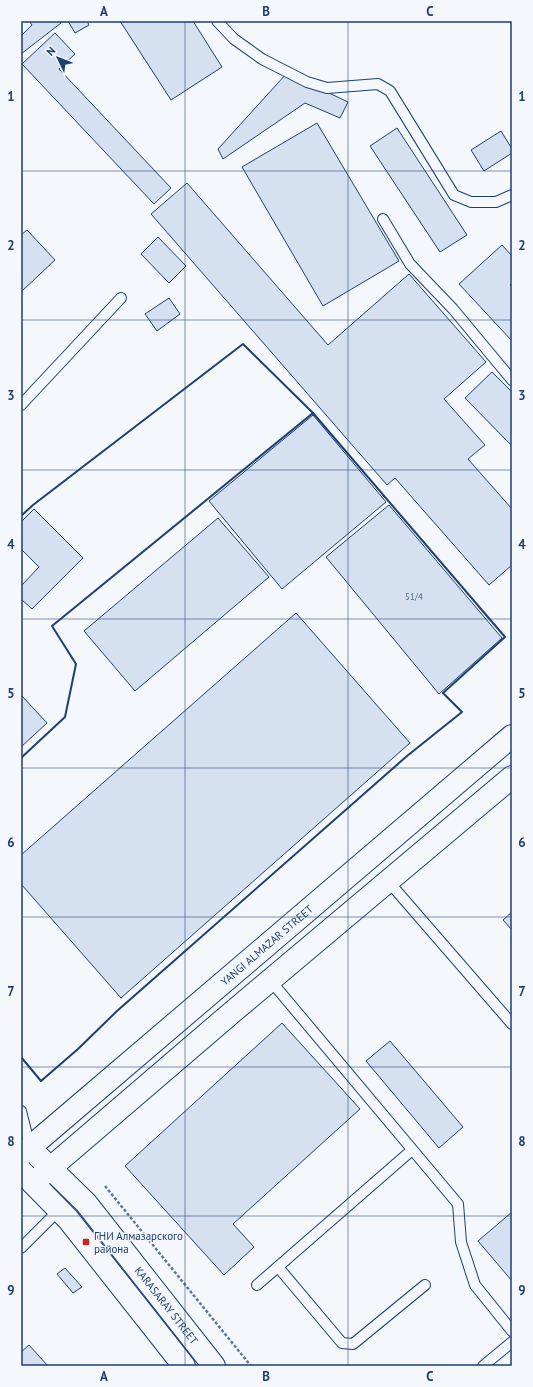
<svg xmlns="http://www.w3.org/2000/svg" width="533" height="1387" font-family="'PT Sans',sans-serif">
<rect width="100%" height="100%" fill="#f4f7fb"/>
<g fill="#d5e0f0" stroke="#1d3f73">
<path d="M 29,21 L 60,21 L 61,23 L 21,54 L 21,36 L 32,25 Z"/>
<path d="M 68,21 L 87,21 L 89,25 L 75,33 Z"/>
<path d="M 120,21 L 193,21 L 222,67 L 171,100 Z"/>
<path d="M 55,33 L 75,54 L 59,69 L 171,188 L 154,204 L 22,64 Z"/>
<path d="M 287,73 L 348,102 L 340,118 L 305,103 L 223,159 L 218,149 Z"/>
<path d="M 317,123 L 399,261 L 323,306 L 242,167 Z"/>
<path d="M 397,128 L 467,235 L 440,252 L 370,146 Z"/>
<path d="M 501,131 L 512,149 L 512,153 L 484,171 L 471,150 Z"/>
<path d="M 187,183 L 328,345 L 409,274 L 486,362 L 444,399 L 485,445 L 468,459 L 512,509 L 512,565 L 489,585 L 395,478 L 387,485 L 151,214 Z"/>
<path d="M 27,230 L 55,260 L 21,292 L 21,235 Z"/>
<path d="M 158,237 L 186,266 L 169,283 L 141,254 Z"/>
<path d="M 502,245 L 512,256 L 512,283 L 510,285 L 512,287 L 512,341 L 459,284 Z"/>
<path d="M 169,298 L 180,314 L 157,331 L 145,314 Z"/>
<path d="M 492,372 L 512,392 L 512,446 L 465,398 Z"/>
<path d="M 313,415 L 386,502 L 282,589 L 209,501 Z"/>
<path d="M 389,505 L 502,638 L 439,694 L 326,557 Z"/>
<path d="M 34,509 L 83,558 L 32,609 L 21,599 L 21,586 L 39,567 L 21,549 L 21,522 Z"/>
<path d="M 218,518 L 269,577 L 135,691 L 84,631 Z"/>
<path d="M 296,613 L 410,743 L 121,998 L 21,884 L 21,855 Z"/>
<path d="M 21,695 L 47,723 L 21,747 Z"/>
<path d="M 512,912 L 512,930 L 503,920 Z"/>
<path d="M 282,1023 L 360,1109 L 233,1224 L 254,1247 L 224,1275 L 125,1166 Z"/>
<path d="M 390,1041 L 463,1127 L 439,1148 L 366,1061 Z"/>
<path d="M 512,1212 L 512,1281 L 478,1241 Z"/>
<path d="M 65,1268 L 82,1287 L 73,1293 L 57,1274 Z"/>
<path d="M 29,1345 L 48,1366 L 21,1366 L 21,1352 Z"/>
</g>
<g fill="none" stroke-linecap="round" stroke-linejoin="round">
<defs>
<g id="service">
<path d="M 217,21 L 234,39 L 262,59 L 307,82 L 327,88 L 378,84 L 390,91 L 454,195 L 471,202 L 496,202 L 512,195"/>
<path d="M 383,219 L 410,264 L 453,309 L 512,380"/>
<path d="M 21,405 L 121,298"/>
<path d="M 388,881 L 512,1024"/>
<path d="M 270,980 L 458,1204 L 461,1242 L 475,1285 L 512,1331"/>
<path d="M 21,1111 L 30,1147"/>
<path d="M 21,1248 L 59,1210"/>
<path d="M 278,1267 L 342,1343 L 353,1344 L 425,1285"/>
<path d="M 257,1285 L 412,1150"/>
<path d="M 483,1366 L 512,1342"/>
</g>
<g id="secondary">
<path id="s1" d="M 21,1155 L 512,736"/>
<path id="s2" d="M 39,1157 L 86,1203 L 214,1366"/>
<path d="M 21,1171 L 68,1219 L 184,1366"/>
<path d="M 33,1183 L 236,1009 L 512,777"/>
</g>
</defs>
<use href="#service" stroke="#1d3f73" stroke-width="12"/>
<use href="#secondary" stroke="#1d3f73" stroke-width="24"/>
<path stroke="#5e769c" stroke-width="2.5" stroke-dasharray="3 2" stroke-linecap="butt" d="M 105,1186 L 251,1366"/>
<use href="#service" stroke="#f4f7fb" stroke-width="10"/>
<use href="#secondary" stroke="#f4f7fb" stroke-width="22"/>
<g stroke="#1d3f73" stroke-width="2">
<path d="M 21,516 L 33,505 L 243,344 L 313,413 L 312,414"/>
<path d="M 21,758 L 65,717 L 76,664 L 52,626 L 313,413 L 505,637 L 443,693 L 462,712 L 407,756 L 117,1011 L 78,1049 L 41,1081 L 21,1057"/>
</g>
</g>
<path fill="none" stroke="#1d3f73" stroke-width="1" stroke-opacity="0.55" d="M 185,21 L 185,1366M 348,21 L 348,1366M 21,171 L 512,171M 21,320 L 512,320M 21,470 L 512,470M 21,619 L 512,619M 21,768 L 512,768M 21,917 L 512,917M 21,1067 L 512,1067M 21,1216 L 512,1216"/>
<rect fill="#c62828" stroke="#f4f7fb" stroke-width="1.5" x="82" y="1238" width="8" height="8" rx="2"/>
<g text-anchor="middle" stroke-width="3" stroke-linejoin="round" paint-order="stroke">
<g font-size="9" fill="#4b6792">
<text x="414" y="600">51/4</text>
</g>
<g font-size="11" fill="#1d3f73" stroke="#f4f7fb">
<text dy="4" stroke="none"><textPath href="#s1" startOffset="323">YANGI ALMAZAR STREET</textPath></text>
<text dy="4" stroke="none"><textPath href="#s2" startOffset="196">KARASARAY STREET</textPath></text>
</g>
<g font-size="11" fill="#1d3f73" stroke="#f4f7fb" text-anchor="start">
<text x="94" y="1240">ГНИ Алмазарского<tspan x="94" dy="13">района</tspan></text>
</g>
</g>
<rect width="533" height="1387" fill="none" stroke="#f4f7fb" stroke-width="44"/>
<g transform="translate(58 58) rotate(313)" stroke="#f4f7fb" stroke-width="3" paint-order="stroke">
<path d="M0-3L7 15L0 10L-7 15Z" fill="#1d3f73"/>
<text y="-6" font-size="11" font-weight="bold" text-anchor="middle" fill="#1d3f73">N</text>
</g>
<rect x="22" y="22" width="489" height="1343" fill="none" stroke="#1d3f73" stroke-width="1.5"/>
<g font-size="13" text-anchor="middle" font-weight="bold" fill="#1d3f73">
<text x="104" y="16">A</text>
<text x="266" y="16">B</text>
<text x="430" y="16">C</text>
<text x="11" y="101">1</text>
<text x="522" y="101">1</text>
<text x="11" y="250">2</text>
<text x="522" y="250">2</text>
<text x="11" y="400">3</text>
<text x="522" y="400">3</text>
<text x="11" y="549">4</text>
<text x="522" y="549">4</text>
<text x="11" y="698">5</text>
<text x="522" y="698">5</text>
<text x="11" y="847">6</text>
<text x="522" y="847">6</text>
<text x="11" y="996">7</text>
<text x="522" y="996">7</text>
<text x="11" y="1146">8</text>
<text x="522" y="1146">8</text>
<text x="11" y="1295">9</text>
<text x="522" y="1295">9</text>
<text x="104" y="1381">A</text>
<text x="266" y="1381">B</text>
<text x="430" y="1381">C</text>
</g>
</svg>
